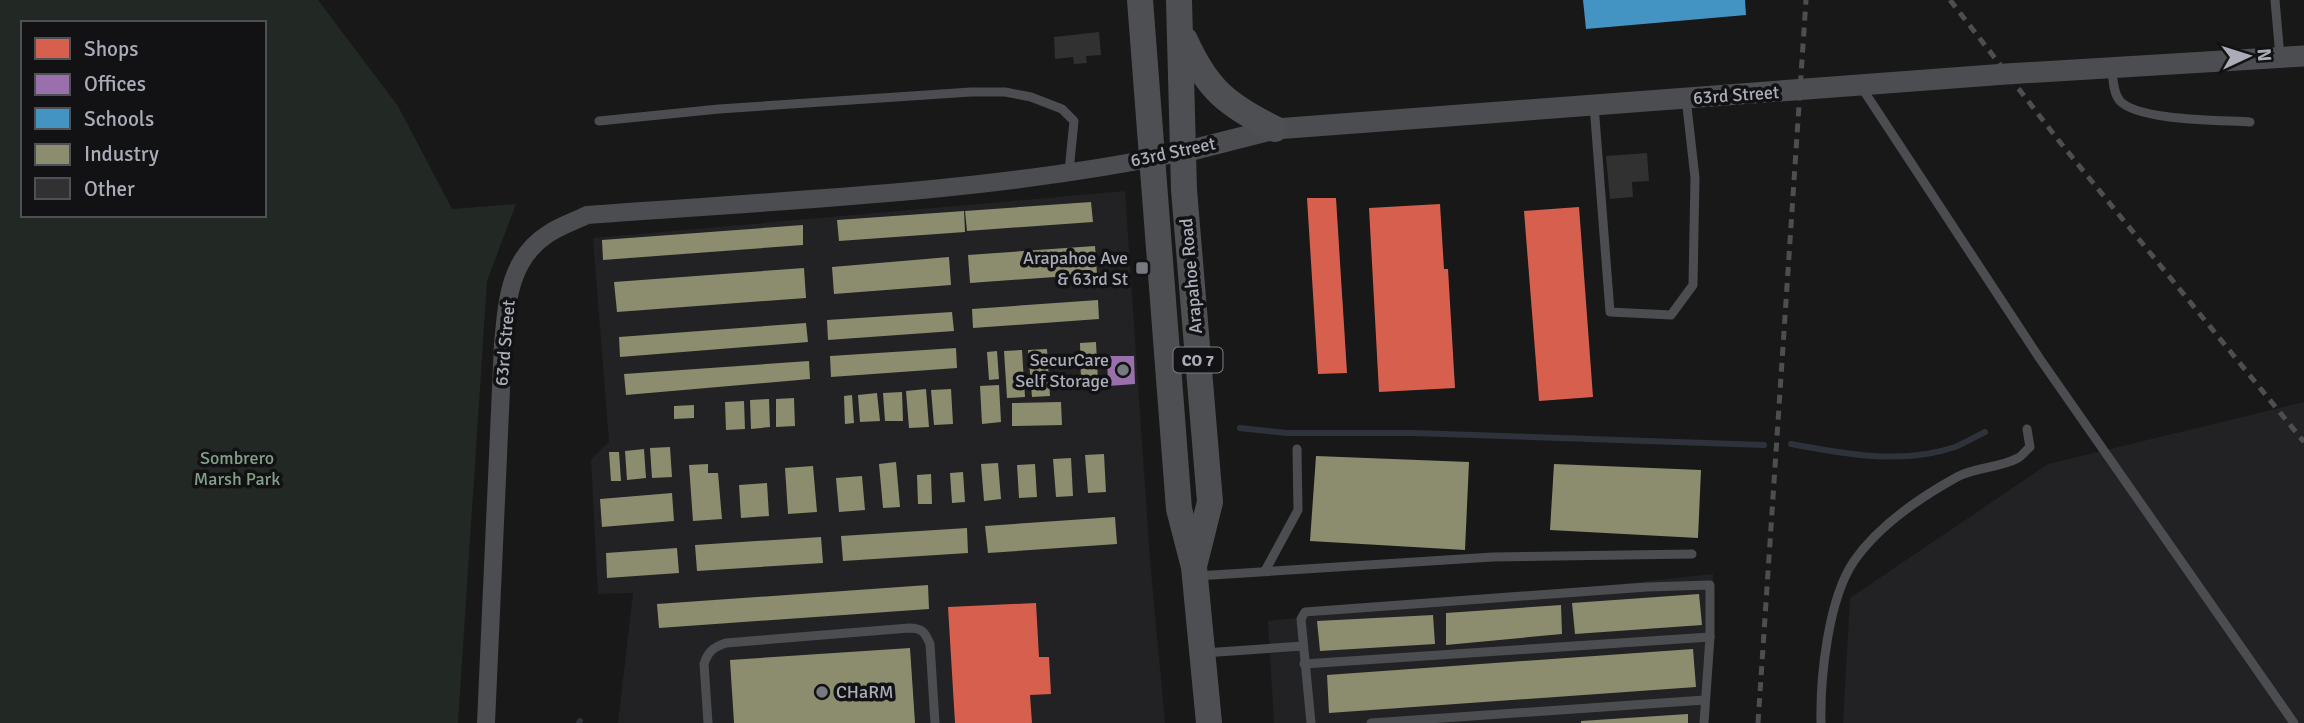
<svg xmlns="http://www.w3.org/2000/svg" width="2304" height="723" font-family="Signika,sans-serif">
<rect width="100%" height="100%" fill="#181818"/>
<g fill="#222224">
<path d="M 1125,191 L 1150,560 L 1165,723 L 618,723 L 633,593 L 598,594 L 591,460 L 609,442 L 593,238 Z"/>
<path d="M 2304,402 L 2304,723 L 1843,723 L 1850,598 L 2048,464 Z"/>
<path d="M 1713,574 L 1707,723 L 1274,723 L 1268,621 Z"/>
</g>
<path fill="#222823" fill-rule="evenodd" d="M 0,0 L 318,0 L 398,106 L 452,209 L 516,204 L 487,281 L 458,723 L 0,723 ZM 23,23 L 264,23 L 264,215 L 23,215 Z"/>
<g fill="#d6604d">
<path d="M 1307,198 L 1336,198 L 1347,373 L 1318,374 Z"/>
<path d="M 1440,204 L 1444,269 L 1448,269 L 1455,388 L 1379,392 L 1369,208 Z"/>
<path d="M 1579,207 L 1593,397 L 1539,401 L 1524,211 Z"/>
<path d="M 1036,603 L 1039,657 L 1049,657 L 1051,694 L 1030,695 L 1032,723 L 955,723 L 948,607 Z"/>
</g>
<path fill="#9970ab" d="M 1107,356 L 1134,356 L 1135,384 L 1108,386 Z"/>
<path fill="#4393c3" d="M 1583,0 L 1745,0 L 1746,15 L 1586,29 Z"/>
<g fill="#8c8c6e">
<path d="M 1091,202 L 1093,222 L 967,231 L 965,211 Z"/>
<path d="M 964,211 L 965,232 L 839,241 L 837,220 Z"/>
<path d="M 803,225 L 803,245 L 603,260 L 602,240 Z"/>
<path d="M 1095,246 L 1097,274 L 970,283 L 968,255 Z"/>
<path d="M 949,257 L 951,285 L 834,294 L 832,267 Z"/>
<path d="M 804,268 L 806,298 L 617,312 L 614,282 Z"/>
<path d="M 1098,300 L 1099,319 L 973,328 L 972,309 Z"/>
<path d="M 952,312 L 954,331 L 828,340 L 827,320 Z"/>
<path d="M 806,323 L 808,342 L 620,357 L 619,337 Z"/>
<path d="M 1096,342 L 1098,382 L 1081,383 L 1080,343 Z"/>
<path d="M 956,348 L 957,368 L 831,377 L 830,356 Z"/>
<path d="M 1047,349 L 1050,396 L 1032,397 L 1028,350 Z"/>
<path d="M 1022,350 L 1025,397 L 1007,398 L 1004,351 Z"/>
<path d="M 997,351 L 999,379 L 989,380 L 987,352 Z"/>
<path d="M 809,361 L 810,379 L 626,395 L 624,374 Z"/>
<path d="M 999,385 L 1001,422 L 982,424 L 980,386 Z"/>
<path d="M 926,389 L 929,427 L 909,428 L 906,391 Z"/>
<path d="M 951,389 L 953,424 L 934,425 L 931,390 Z"/>
<path d="M 902,392 L 903,421 L 885,421 L 883,393 Z"/>
<path d="M 877,393 L 880,421 L 860,422 L 858,395 Z"/>
<path d="M 852,395 L 854,423 L 845,424 L 844,396 Z"/>
<path d="M 794,398 L 795,426 L 776,427 L 776,399 Z"/>
<path d="M 769,399 L 770,427 L 751,429 L 750,400 Z"/>
<path d="M 744,401 L 745,429 L 726,430 L 725,402 Z"/>
<path d="M 1061,402 L 1062,425 L 1012,426 L 1012,403 Z"/>
<path d="M 694,405 L 694,418 L 674,419 L 674,406 Z"/>
<path d="M 670,447 L 672,477 L 652,478 L 650,448 Z"/>
<path d="M 644,449 L 646,478 L 627,480 L 625,451 Z"/>
<path d="M 609,452 L 619,452 L 621,481 L 611,481 Z"/>
<path d="M 1104,454 L 1106,492 L 1088,493 L 1085,455 Z"/>
<path d="M 1316,456 L 1469,462 L 1465,550 L 1310,541 Z"/>
<path d="M 1071,458 L 1073,496 L 1056,497 L 1053,459 Z"/>
<path d="M 896,462 L 900,507 L 883,508 L 879,464 Z"/>
<path d="M 998,463 L 1001,499 L 984,501 L 981,464 Z"/>
<path d="M 708,464 L 708,473 L 718,473 L 722,519 L 693,521 L 689,465 Z"/>
<path d="M 1035,464 L 1037,497 L 1019,498 L 1017,465 Z"/>
<path d="M 1554,464 L 1701,470 L 1698,538 L 1550,530 Z"/>
<path d="M 813,466 L 817,512 L 788,514 L 785,468 Z"/>
<path d="M 963,472 L 965,502 L 952,503 L 950,473 Z"/>
<path d="M 931,474 L 932,504 L 918,504 L 917,475 Z"/>
<path d="M 862,476 L 865,510 L 839,512 L 836,478 Z"/>
<path d="M 767,483 L 769,516 L 741,518 L 739,485 Z"/>
<path d="M 672,493 L 674,521 L 602,527 L 600,499 Z"/>
<path d="M 1115,517 L 1117,544 L 988,553 L 985,526 Z"/>
<path d="M 967,528 L 968,553 L 843,561 L 841,536 Z"/>
<path d="M 821,537 L 823,563 L 697,571 L 695,545 Z"/>
<path d="M 677,548 L 679,573 L 607,578 L 606,553 Z"/>
<path d="M 928,585 L 929,609 L 659,628 L 657,604 Z"/>
<path d="M 1699,594 L 1702,625 L 1575,634 L 1572,603 Z"/>
<path d="M 1561,605 L 1562,634 L 1446,645 L 1446,613 Z"/>
<path d="M 1433,615 L 1435,644 L 1320,651 L 1317,621 Z"/>
<path d="M 910,648 L 915,723 L 734,723 L 730,660 Z"/>
<path d="M 1693,649 L 1696,687 L 1329,713 L 1327,675 Z"/>
<path d="M 1688,714 L 1688,723 L 1581,723 L 1581,721 Z"/>
</g>
<g fill="none" stroke-linecap="round" stroke-linejoin="round">
<g stroke="#2e333b" stroke-width="6">
<path d="M 1240,428 L 1286,433 L 1413,433 L 1764,445"/>
<path d="M 1791,444 C 1844,454 1903,465 1955,447 C 1965,443 1975,437 1985,432"/>
<path d="M 579,723 L 580,721"/>
</g>
</g>
<g fill="#313132">
<path d="M 1099,32 L 1101,55 L 1086,56 L 1087,63 L 1074,64 L 1073,57 L 1055,59 L 1054,37 Z"/>
<path d="M 1647,153 L 1649,181 L 1632,182 L 1633,197 L 1610,199 L 1606,156 Z"/>
</g>
<g fill="none" stroke-linecap="round" stroke-linejoin="round">
<g stroke="#4c4d50" stroke-width="9">
<path d="M 2275,0 L 2280,57"/>
<path d="M 2112,69 C 2113,79 2113,93 2120,101 C 2139,121 2221,120 2250,122"/>
<path d="M 1860,85 L 2040,359 L 2294,723"/>
<path d="M 1594,105 L 1610,312 L 1671,315 L 1693,285 L 1695,178 L 1686,98"/>
<path d="M 599,121 L 719,109 L 971,92 L 1005,92 L 1031,97 L 1062,109 L 1074,121 L 1069,171"/>
<path d="M 1265,571 L 1298,510 L 1297,449"/>
<path d="M 1197,576 L 1493,557 L 1692,554"/>
<path d="M 1204,653 L 1303,646"/>
<path d="M 1304,664 L 1710,637"/>
<path d="M 708,723 L 704,664 C 708,651 714,647 726,643 L 909,628 C 922,628 925,632 930,644 L 935,723"/>
<path d="M 1311,723 L 1301,619 L 1305,612 L 1647,587 L 1710,585 L 1710,637 L 1704,723"/>
<path d="M 1371,723 L 1705,700"/>
<path d="M 1821,723 C 1820,678 1828,599 1854,561 C 1879,525 1919,498 1957,477 C 1975,467 2000,468 2018,458 C 2022,456 2026,450 2030,447 L 2027,429"/>
</g>
<path stroke="#4c4d50" stroke-width="18" d="M 486,723 L 503,344 C 507,302 509,259 548,234 C 560,226 575,221 587,215 C 786,200 988,193 1184,152"/>
<path stroke="#4c4d50" stroke-width="21" d="M 1184,152 L 1275,129 L 2006,74 L 2304,56"/>
<g stroke="#4e4f52" stroke-width="26">
<path d="M 1140,0 L 1179,509 L 1194,567 L 1209,723"/>
<path d="M 1179,0 L 1184,190 L 1210,502 L 1195,562"/>
<path d="M 1185,40 C 1207,89 1227,105 1275,129"/>
</g>
<g stroke="#4d4e51" stroke-width="5" stroke-dasharray="9 7" stroke-linecap="butt">
<path d="M 1950,0 L 2059,141 L 2304,442"/>
<path d="M 1758,723 L 1806,0"/>
</g>
</g>
<g fill="#777980" stroke="#121214" stroke-width="2.5">
<rect x="1135" y="261" width="14" height="14" rx="3.5"/>
<circle cx="1123" cy="370" r="7"/>
<circle cx="822" cy="692" r="7"/>
</g>
<g text-anchor="middle" stroke-width="7" stroke-linejoin="round" paint-order="stroke">
<rect fill="#121214" stroke="#7c7e87" stroke-width="2" x="1173.5" y="347.5" width="49" height="25" rx="5"/>
<g font-size="16" font-weight="bold" fill="#aaadb8">
<text x="1198" y="366">CO 7</text>
</g>
<g font-size="18" fill="#aaadb8" stroke="#121214">
<text transform="translate(1736 95) rotate(-4)" y="6">63rd Street</text>
<text transform="translate(1173 152) rotate(-12)" y="6">63rd Street</text>
<text transform="translate(1191 276) rotate(-95)" y="6">Arapahoe Road</text>
<text transform="translate(505 343) rotate(-85)" y="6">63rd Street</text>
</g>
<g font-size="18" fill="#aaadb8" stroke="#121214" text-anchor="end">
<text x="1128" y="264">Arapahoe Ave<tspan x="1128" dy="21">&amp; 63rd St</tspan></text>
<text x="1109" y="366">SecurCare<tspan x="1109" dy="21">Self Storage</tspan></text>
<text x="836" y="698" text-anchor="start">CHaRM</text>
</g>
<g font-size="18" fill="#83a188" stroke="#121214">
<text x="237" y="464">Sombrero<tspan x="237" dy="21">Marsh Park</tspan></text>
</g>
</g>
<rect x="21" y="21" width="245" height="196" fill="#121214" stroke="#4f5056" stroke-width="2"/>
<rect x="35" y="38" width="35" height="21" fill="#d6604d" stroke="#4f5056" stroke-width="2"/>
<text x="84" y="56" font-size="21" fill="#aaadb8">Shops</text>
<rect x="35" y="74" width="35" height="21" fill="#9970ab" stroke="#4f5056" stroke-width="2"/>
<text x="84" y="91" font-size="21" fill="#aaadb8">Offices</text>
<rect x="35" y="108" width="35" height="21" fill="#4393c3" stroke="#4f5056" stroke-width="2"/>
<text x="84" y="126" font-size="21" fill="#aaadb8">Schools</text>
<rect x="35" y="144" width="35" height="21" fill="#8c8c6e" stroke="#4f5056" stroke-width="2"/>
<text x="84" y="161" font-size="21" fill="#aaadb8">Industry</text>
<rect x="35" y="178" width="35" height="21" fill="#313132" stroke="#4f5056" stroke-width="2"/>
<text x="84" y="196" font-size="21" fill="#aaadb8">Other</text>
<g transform="translate(2248 56) rotate(86)" stroke="#121214" stroke-width="5" paint-order="stroke">
<path d="M0-5L12 26L0 18L-12 26Z" fill="#aaadb8"/>
<text y="-10" font-size="19" font-weight="bold" text-anchor="middle" fill="#aaadb8">N</text>
</g>
</svg>
